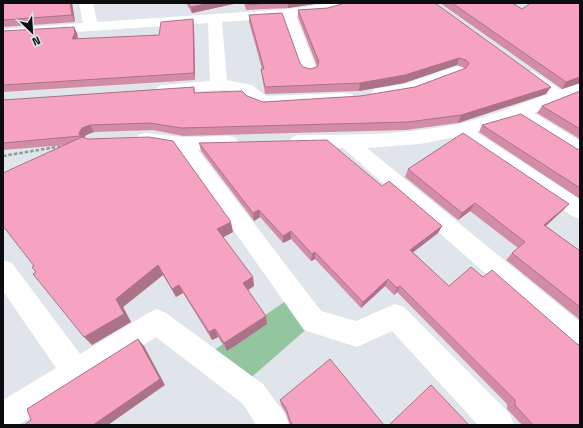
<svg xmlns="http://www.w3.org/2000/svg" width="583" height="428" font-family="'Space Grotesk',sans-serif">
<rect width="100%" height="100%" fill="#dfe5eb"/>
<path fill="#93c69e" d="M 290,298 L 310,326 L 246,382 L 210,353 Z"/>
<g fill="none" stroke-linecap="round" stroke-linejoin="round">
<path stroke="#95999d" stroke-width="2.5" stroke-dasharray="3.5 2" stroke-linecap="butt" d="M 3,156 L 62,146"/>
<path fill="#fff" fill-rule="evenodd" d="M 531,71 L 535,72 L 565,93 L 567,96 L 565,99 L 555,99 L 527,78 L 525,75 Z"/>
<g fill="#fff" fill-rule="evenodd">
<path d="M 79,3 L 93,3 L 97,22 L 288,9 L 332,3 L 353,3 L 351,6 L 327,13 L 296,16 L 317,70 L 315,73 L 309,75 L 303,73 L 301,70 L 283,18 L 222,22 L 227,80 L 252,85 L 266,96 L 346,93 L 352,94 L 355,98 L 352,102 L 346,103 L 263,108 C 252,105 249,97 239,93 C 226,86 181,94 164,95 L 158,94 L 155,90 L 158,86 L 164,85 L 210,81 L 208,23 L 3,37 L 3,29 L 83,23 Z"/>
<path d="M 457,66 L 463,68 L 465,71 L 463,74 C 439,83 399,103 374,97 L 371,93 L 374,89 L 404,84 Z"/>
<path d="M 580,84 L 580,95 L 534,113 L 580,141 L 580,157 L 573,155 L 517,119 L 476,132 L 580,199 L 580,219 L 572,216 L 456,137 L 420,144 L 367,148 L 580,322 L 580,352 L 570,348 L 343,148 L 299,149 L 292,147 L 289,142 L 292,137 L 299,135 C 358,135 416,135 474,120 C 510,110 544,93 580,84 Z"/>
<path d="M 145,133 L 183,137 L 229,136 L 236,138 L 239,143 L 236,148 L 229,150 L 198,150 L 321,311 L 356,321 L 395,304 L 404,307 L 510,414 L 514,425 L 478,425 L 392,331 L 357,347 L 304,330 L 177,150 L 138,145 L 135,140 L 138,135 Z"/>
<path d="M 3,260 L 12,263 L 80,354 L 148,313 L 157,309 L 166,313 L 263,384 L 285,414 L 289,425 L 256,425 L 243,404 L 156,337 L 18,425 L 3,425 L 3,400 L 56,368 L 3,291 Z"/>
</g>
</g>
<g fill="#d38ca6">
<path d="M 3,3 L 72,3 L 75,22 L 3,27 Z"/>
<path d="M 186,3 L 238,3 L 192,13 Z"/>
<path d="M 244,3 L 321,3 L 288,8 L 246,10 Z"/>
<path d="M 345,3 L 546,94 L 458,123 L 406,130 L 183,136 L 153,130 L 94,132 L 86,135 L 84,138 L 233,232 L 223,237 L 254,286 L 248,290 L 267,324 L 227,351 L 218,337 L 212,340 L 183,293 L 176,297 L 163,275 L 123,307 L 131,322 L 92,345 L 36,272 L 34,266 L 65,145 L 3,150 L 3,100 L 194,87 L 195,93 L 247,96 L 263,102 L 360,96 L 415,87 L 465,69 L 463,67 L 457,65 L 404,83 L 359,91 L 265,94 L 262,76 L 261,69 L 262,69 L 249,22 L 249,15 L 300,63 L 303,67 L 310,69 L 317,67 L 317,66 L 298,17 L 298,10 L 328,8 Z"/>
<path d="M 440,3 L 512,3 L 522,9 L 580,3 L 580,83 L 562,89 Z"/>
<path d="M 194,26 L 195,80 L 3,92 L 3,31 L 77,33 L 78,39 L 159,35 Z"/>
<path d="M 580,91 L 580,139 L 537,113 L 542,106 Z"/>
<path d="M 482,125 L 580,150 L 580,199 L 479,132 Z"/>
<path d="M 199,143 L 382,186 L 442,226 L 438,233 L 413,252 L 580,425 L 522,425 L 507,409 L 507,404 L 397,292 L 394,295 L 385,286 L 361,308 L 315,259 L 311,261 L 291,239 L 283,243 L 260,217 L 254,221 L 201,151 Z"/>
<path d="M 408,169 L 569,204 L 562,211 L 546,226 L 580,251 L 580,320 L 506,260 L 512,253 L 518,248 L 470,211 L 458,220 L 405,177 Z"/>
<path d="M 280,400 L 384,425 L 290,425 L 286,413 L 281,405 Z"/>
</g>
<g fill="#ac7287">
<path d="M 70,3 L 72,3 L 75,22 L 72,15 Z"/>
<path d="M 210,3 L 238,3 L 192,13 L 191,7 Z"/>
<path d="M 288,3 L 321,3 L 288,8 Z"/>
<path d="M 193,19 L 194,26 L 195,80 L 194,73 Z"/>
<path d="M 74,27 L 77,33 L 78,40 L 72,39 Z"/>
<path d="M 459,58 L 457,65 L 404,83 L 359,91 L 360,83 Z"/>
<path d="M 580,77 L 580,83 L 562,89 L 566,82 Z"/>
<path d="M 551,87 L 546,94 L 458,123 L 461,115 Z"/>
<path d="M 90,125 L 94,132 L 86,135 L 83,140 L 83,143 L 80,136 L 79,133 L 82,128 Z"/>
<path d="M 475,203 L 470,211 L 458,220 L 462,213 Z"/>
<path d="M 569,204 L 562,211 L 538,233 L 544,225 Z"/>
<path d="M 259,210 L 260,217 L 254,221 L 253,213 Z"/>
<path d="M 231,222 L 233,232 L 220,239 L 217,229 Z"/>
<path d="M 442,226 L 438,233 L 407,257 L 410,250 Z"/>
<path d="M 291,231 L 291,239 L 283,243 L 283,236 Z"/>
<path d="M 315,252 L 315,259 L 311,261 L 312,254 Z"/>
<path d="M 158,265 L 163,275 L 123,307 L 131,322 L 92,345 L 84,337 L 116,299 Z"/>
<path d="M 253,277 L 254,286 L 245,292 L 243,283 Z"/>
<path d="M 388,279 L 385,286 L 361,308 L 363,302 Z"/>
<path d="M 179,285 L 183,293 L 176,297 L 172,289 Z"/>
<path d="M 400,286 L 397,292 L 394,295 L 397,288 Z"/>
<path d="M 266,316 L 267,324 L 227,351 L 224,343 Z"/>
<path d="M 215,329 L 218,337 L 212,340 L 209,332 Z"/>
<path d="M 138,339 L 144,346 L 165,385 L 108,425 L 93,425 Z"/>
</g>
<g fill="#f5a3c1" stroke="#ac7287">
<path d="M 3,3 L 70,3 L 72,15 L 3,20 Z"/>
<path d="M 188,3 L 210,3 L 191,7 Z"/>
<path d="M 245,3 L 270,3 L 246,5 Z"/>
<path d="M 345,3 L 435,3 L 551,87 L 461,115 L 408,122 L 181,128 L 150,123 L 90,125 L 82,128 L 79,133 L 80,136 L 3,143 L 3,100 L 194,87 L 194,93 L 242,91 L 247,96 L 263,102 L 360,96 L 415,87 L 466,68 L 469,63 L 466,60 L 459,58 L 405,75 L 360,83 L 265,87 L 261,69 L 264,69 L 249,15 L 282,13 L 300,63 L 303,67 L 310,69 L 317,67 L 319,62 L 298,10 L 328,8 Z"/>
<path d="M 452,3 L 512,3 L 522,9 L 531,3 L 580,3 L 580,77 L 566,82 Z"/>
<path d="M 193,19 L 194,73 L 3,85 L 3,31 L 74,27 L 75,33 L 72,39 L 159,35 L 161,22 Z"/>
<path d="M 580,91 L 580,129 L 542,106 Z"/>
<path d="M 521,114 L 577,149 L 580,150 L 580,188 L 482,125 Z"/>
<path d="M 463,133 L 569,204 L 544,225 L 580,251 L 580,307 L 512,253 L 525,242 L 475,203 L 462,213 L 408,169 Z"/>
<path d="M 82,137 L 88,139 L 149,137 L 173,141 L 231,222 L 217,229 L 253,277 L 243,283 L 266,316 L 224,343 L 215,329 L 209,332 L 179,285 L 172,289 L 158,265 L 116,299 L 124,314 L 84,337 L 33,274 L 36,272 L 32,267 L 34,266 L 3,226 L 3,173 Z"/>
<path d="M 327,140 L 382,186 L 389,181 L 442,226 L 410,250 L 449,286 L 471,267 L 483,277 L 492,270 L 577,344 L 580,345 L 580,425 L 533,425 L 515,405 L 515,400 L 400,286 L 397,288 L 388,279 L 363,302 L 315,252 L 312,254 L 291,231 L 283,236 L 259,210 L 253,213 L 199,143 Z"/>
<path d="M 138,339 L 160,379 L 93,425 L 24,425 L 31,420 L 27,409 Z"/>
<path d="M 330,359 L 384,425 L 293,425 L 290,421 L 286,408 L 280,400 Z"/>
<path d="M 431,385 L 469,425 L 389,425 Z"/>
</g>
<rect width="583" height="428" fill="none" stroke="#0a0c0d" stroke-width="8"/>
<g transform="translate(32 32) rotate(155)" stroke="#dfe5eb" stroke-width="3" paint-order="stroke">
<path d="M0-3L7 15L0 10L-7 15Z" fill="#0a0c0d"/>
<text y="-6" font-size="11" font-weight="bold" text-anchor="middle" fill="#0a0c0d">N</text>
</g>
</svg>
